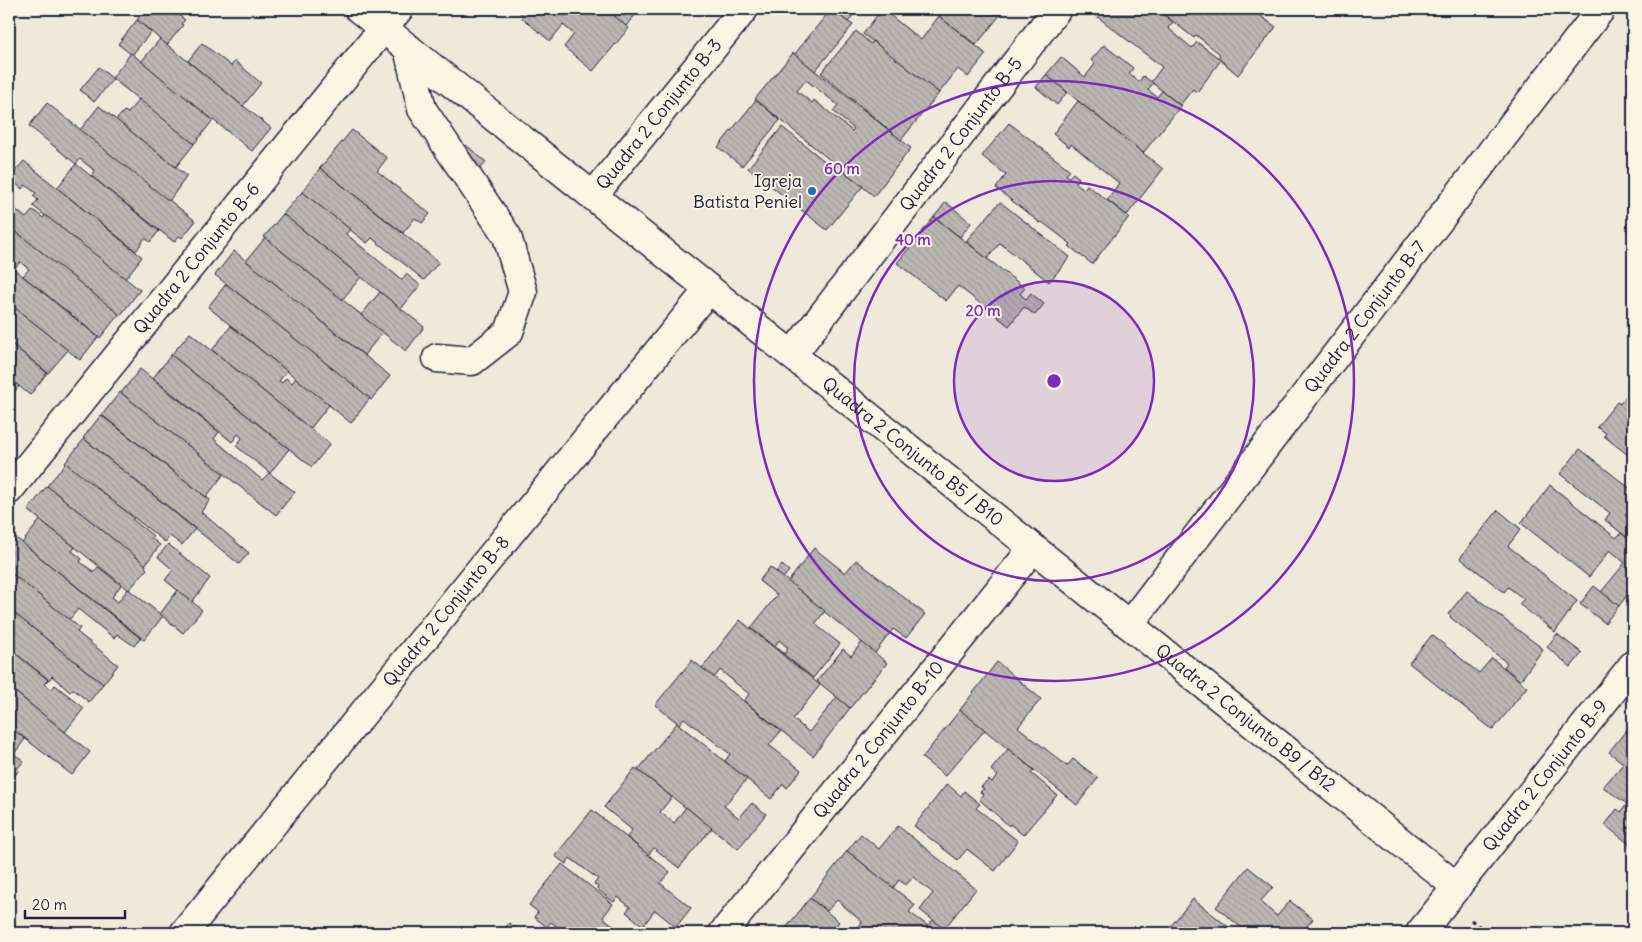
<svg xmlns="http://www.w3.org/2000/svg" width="1642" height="942" font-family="Delius,sans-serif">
<defs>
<pattern id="building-back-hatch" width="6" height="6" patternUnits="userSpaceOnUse" patternTransform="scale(1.25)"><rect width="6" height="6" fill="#bcb7b3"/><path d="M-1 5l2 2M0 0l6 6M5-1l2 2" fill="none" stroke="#a19d9b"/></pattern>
</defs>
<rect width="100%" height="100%" fill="#efe8db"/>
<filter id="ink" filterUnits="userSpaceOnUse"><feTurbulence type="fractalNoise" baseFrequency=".02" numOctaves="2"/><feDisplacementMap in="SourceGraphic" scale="10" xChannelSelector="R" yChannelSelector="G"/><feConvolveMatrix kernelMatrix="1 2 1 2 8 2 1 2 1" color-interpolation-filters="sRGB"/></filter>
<g filter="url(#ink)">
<g fill="url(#building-back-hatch)" stroke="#22223b" fill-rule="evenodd">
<path d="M 146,9 L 171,9 L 185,20 L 181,24 L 183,25 L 167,45 L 137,20 Z"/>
<path d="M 515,9 L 606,9 L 629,28 L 593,71 L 564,47 L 574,34 L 563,25 L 550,41 L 522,18 L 524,16 Z"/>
<path d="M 606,9 L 640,9 L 626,26 Z"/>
<path d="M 831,9 L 853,25 L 815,71 L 794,55 Z"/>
<path d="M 832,9 L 858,9 L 848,22 Z"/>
<path d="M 882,9 L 921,40 L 939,16 L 986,54 L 968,77 L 958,69 L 939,93 L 863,34 Z"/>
<path d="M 941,9 L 1005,9 L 976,45 L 939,16 L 943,11 Z"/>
<path d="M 1099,9 L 1157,9 L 1173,22 L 1168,28 L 1192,48 L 1197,42 L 1221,60 L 1197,92 L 1193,89 L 1180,105 L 1151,82 L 1162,67 L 1094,14 Z"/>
<path d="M 1157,9 L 1251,9 L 1276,27 L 1238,75 L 1218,58 L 1220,54 L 1196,35 L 1194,38 Z"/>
<path d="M 137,20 L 151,32 L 132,55 L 118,44 Z"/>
<path d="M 856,31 L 871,44 L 873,41 L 939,93 L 901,140 L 821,73 Z"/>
<path d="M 160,39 L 271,128 L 252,151 L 141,62 Z"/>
<path d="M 202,43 L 231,66 L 235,61 L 261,83 L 243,106 L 188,61 Z"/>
<path d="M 1104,45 L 1133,68 L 1129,74 L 1139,82 L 1143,76 L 1153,83 L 1148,90 L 1157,97 L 1162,91 L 1181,106 L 1143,153 L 1046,75 L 1061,57 L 1085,77 L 1095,64 L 1091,60 Z"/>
<path d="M 131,53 L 213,120 L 194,144 L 112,78 Z"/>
<path d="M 793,53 L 911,148 L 874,196 L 755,99 ZM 806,80 L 838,105 L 833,111 L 854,129 L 852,131 L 814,100 L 812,103 L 797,91 Z"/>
<path d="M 99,67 L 113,79 L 94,102 L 80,90 Z"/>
<path d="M 1046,75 L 1067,92 L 1057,105 L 1036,87 Z"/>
<path d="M 139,99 L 194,144 L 176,167 L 116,120 L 124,111 L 128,113 Z"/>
<path d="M 756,100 L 780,120 L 742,166 L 718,147 Z"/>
<path d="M 1078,101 L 1163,169 L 1127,215 L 1107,200 L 1119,183 L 1071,144 L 1069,147 L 1053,134 Z"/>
<path d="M 47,103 L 193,219 L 195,222 L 182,238 L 179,236 L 174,242 L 91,176 L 95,171 L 80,159 L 76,164 L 29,126 Z"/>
<path d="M 99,106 L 187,176 L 169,201 L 80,130 Z"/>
<path d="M 1009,123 L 1070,170 L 1066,175 L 1069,177 L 1073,173 L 1079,178 L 1076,183 L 1084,189 L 1087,185 L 1129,217 L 1092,264 L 1069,246 L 1071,244 L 1042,222 L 1040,223 L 996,188 L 1006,175 L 982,156 Z"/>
<path d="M 782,127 L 842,175 L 844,172 L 863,186 L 827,230 L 748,168 Z"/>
<path d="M 352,130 L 387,158 L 377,171 L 430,214 L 422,223 L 415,218 L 403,233 L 320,168 Z"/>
<path d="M 466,145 L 486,162 L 467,186 L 447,169 Z"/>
<path d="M 24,161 L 142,257 L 125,279 L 33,206 L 38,200 L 33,196 L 36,193 L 25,185 L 22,189 L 9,178 Z"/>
<path d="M 76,164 L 159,231 L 150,242 L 145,238 L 136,251 L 57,188 Z"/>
<path d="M 320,168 L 439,262 L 424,280 L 372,238 L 367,243 L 302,192 Z"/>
<path d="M 302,192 L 350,229 L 346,234 L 402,280 L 406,274 L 420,285 L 401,309 L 283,214 Z"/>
<path d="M 946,202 L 971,223 L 960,237 L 934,217 Z"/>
<path d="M 1000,202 L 1070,257 L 1049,282 L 1000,243 L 987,259 L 966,241 Z"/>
<path d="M 9,204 L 26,218 L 33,210 L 43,218 L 45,215 L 140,290 L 120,316 L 9,226 Z"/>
<path d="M 283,214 L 361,277 L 342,300 L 264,237 Z"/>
<path d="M 934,217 L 1025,288 L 1020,294 L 1026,299 L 1031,293 L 1044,304 L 1035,315 L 1024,307 L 1009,326 L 958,286 L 946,301 L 897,263 Z"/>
<path d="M 9,226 L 119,314 L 100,338 L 23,276 L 29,269 L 20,262 L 14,269 L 9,265 Z"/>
<path d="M 265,238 L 383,332 L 364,355 L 246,261 Z"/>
<path d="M 234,251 L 390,376 L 371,400 L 215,275 Z"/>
<path d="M 9,265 L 98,337 L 80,360 L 9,303 Z"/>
<path d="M 226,284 L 370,398 L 351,423 L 208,307 Z"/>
<path d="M 380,292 L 424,327 L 406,351 L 361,315 Z"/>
<path d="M 9,303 L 68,350 L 48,373 L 9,342 Z"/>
<path d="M 231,326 L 287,371 L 279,381 L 282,383 L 286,378 L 292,383 L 296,378 L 329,405 L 310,429 L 212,350 Z"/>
<path d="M 190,333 L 330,444 L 312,467 L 171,355 Z"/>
<path d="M 9,342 L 47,373 L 30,395 L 9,378 Z"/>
<path d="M 171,355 L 289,449 L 270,473 L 236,446 L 242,438 L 238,434 L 232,442 L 153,378 Z"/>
<path d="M 140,369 L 219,432 L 214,439 L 262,480 L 269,473 L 295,492 L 276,515 L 121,393 Z"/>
<path d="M 9,378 L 19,386 L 9,399 Z"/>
<path d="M 1632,388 L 1633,388 L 1633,459 L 1604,436 L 1606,433 L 1597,427 L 1617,402 L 1620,404 Z"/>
<path d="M 120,392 L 224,474 L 206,497 L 102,415 Z"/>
<path d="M 101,415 L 210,500 L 201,512 L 249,553 L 239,564 L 83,438 Z"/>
<path d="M 84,439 L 195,529 L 182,545 L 170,536 L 165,542 L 65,463 Z"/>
<path d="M 1580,449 L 1633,491 L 1633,505 L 1625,516 L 1633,521 L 1633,542 L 1605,520 L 1610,513 L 1560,474 Z"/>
<path d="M 66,463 L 134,518 L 132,519 L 153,536 L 151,538 L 160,545 L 145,565 L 47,486 Z"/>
<path d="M 1550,485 L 1616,538 L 1621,533 L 1633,542 L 1633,587 L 1619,606 L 1601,592 L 1625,563 L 1610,550 L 1589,577 L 1521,523 Z"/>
<path d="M 47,486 L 146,565 L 145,567 L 147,569 L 129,590 L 28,510 Z"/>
<path d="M 1498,510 L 1521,529 L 1508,546 L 1577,601 L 1555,632 L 1519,604 L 1524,599 L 1508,587 L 1504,592 L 1460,558 Z"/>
<path d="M 40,520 L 75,547 L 72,551 L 82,559 L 80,562 L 94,572 L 98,567 L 121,585 L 112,597 L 118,602 L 128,589 L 163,616 L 144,640 L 22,543 Z"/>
<path d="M 10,533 L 140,638 L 134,646 L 117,634 L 114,638 L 78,609 L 69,620 L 9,571 Z"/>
<path d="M 168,544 L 210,578 L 192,602 L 165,580 L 173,570 L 158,557 Z"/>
<path d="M 814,548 L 845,573 L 856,560 L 925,614 L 906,638 L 893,629 L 875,653 L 788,582 Z"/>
<path d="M 782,565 L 789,571 L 783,578 L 776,572 Z"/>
<path d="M 770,567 L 825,611 L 815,624 L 840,644 L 813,678 L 751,628 L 777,595 L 759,581 ZM 779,640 L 788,648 L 785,654 L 775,646 Z"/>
<path d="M 9,571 L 80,628 L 77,632 L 118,665 L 103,684 L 9,609 Z"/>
<path d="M 1594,586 L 1619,606 L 1605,623 L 1580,604 Z"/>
<path d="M 178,590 L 202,610 L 183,633 L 160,614 Z"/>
<path d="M 1467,591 L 1543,649 L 1520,681 L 1504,667 L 1507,663 L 1450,617 L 1451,616 L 1448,614 Z"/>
<path d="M 9,609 L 103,684 L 89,702 L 73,689 L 70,692 L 52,676 L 49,680 L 9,648 Z"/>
<path d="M 740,620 L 820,685 L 793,719 L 809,732 L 837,697 L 850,708 L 813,756 L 744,701 L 749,694 L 720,670 L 714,678 L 702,668 Z"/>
<path d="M 1557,634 L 1582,653 L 1571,667 L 1547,647 Z"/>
<path d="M 1432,635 L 1479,673 L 1492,658 L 1527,687 L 1493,730 L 1409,663 Z"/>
<path d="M 862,642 L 887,663 L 850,708 L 817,681 L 843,649 L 851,656 Z"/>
<path d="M 9,648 L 48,680 L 44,684 L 51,690 L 55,685 L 84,708 L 65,732 L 9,687 Z"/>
<path d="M 692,660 L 781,731 L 769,745 L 801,770 L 787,788 L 783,784 L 771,799 L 725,761 L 730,754 L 684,718 L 679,724 L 655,705 Z"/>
<path d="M 997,662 L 1041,699 L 1018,727 L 1067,766 L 1073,759 L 1098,778 L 1077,805 L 960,710 Z"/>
<path d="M 9,687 L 90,752 L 72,775 L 9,726 Z"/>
<path d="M 960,710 L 985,730 L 945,776 L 922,758 Z"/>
<path d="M 1633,722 L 1633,771 L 1609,752 Z"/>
<path d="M 677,723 L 747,779 L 724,806 L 739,818 L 752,803 L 766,814 L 738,849 L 638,770 Z"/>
<path d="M 9,726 L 25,739 L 14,754 L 24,761 L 17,769 L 9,762 Z"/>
<path d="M 1008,749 L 1034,770 L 1031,773 L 1057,795 L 1023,835 L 1010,824 L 1009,826 L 979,799 L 983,794 L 980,792 L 984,789 L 981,787 L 989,780 L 992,782 L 998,776 L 991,770 Z"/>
<path d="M 9,762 L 19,770 L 9,783 Z"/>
<path d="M 1624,763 L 1633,771 L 1633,847 L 1605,825 L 1617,809 L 1621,812 L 1627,804 L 1603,787 Z"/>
<path d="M 635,768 L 672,797 L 660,812 L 674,823 L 686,807 L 712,828 L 679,868 L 654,848 L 648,855 L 627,837 L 632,830 L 604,807 Z"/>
<path d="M 947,784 L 961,796 L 964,791 L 980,804 L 976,808 L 1018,841 L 995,871 L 967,849 L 958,860 L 914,826 Z"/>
<path d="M 592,810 L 670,872 L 660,883 L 691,908 L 676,927 L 655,910 L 643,926 L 626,912 L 630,907 L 618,897 L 614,902 L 597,889 L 598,887 L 594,884 L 598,879 L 570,858 L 566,864 L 555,856 Z"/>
<path d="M 898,826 L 976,889 L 944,929 L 920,910 L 933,893 L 913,877 L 906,885 L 899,880 L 893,888 L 847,851 L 861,834 L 879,849 Z"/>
<path d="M 847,851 L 915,905 L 909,912 L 928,926 L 933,920 L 949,933 L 854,933 L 862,922 L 837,900 L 827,911 L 810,898 Z"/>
<path d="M 562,864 L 613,904 L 603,917 L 615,927 L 610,933 L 565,933 L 551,922 L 547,927 L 534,917 L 538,912 L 529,905 Z"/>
<path d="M 1248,867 L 1273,887 L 1260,902 L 1277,916 L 1290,901 L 1313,919 L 1301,933 L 1248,933 L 1216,907 Z"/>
<path d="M 810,898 L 839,922 L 830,933 L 782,933 Z"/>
<path d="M 1193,899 L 1236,933 L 1165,933 Z"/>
<path d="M 509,923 L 521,933 L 501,933 Z"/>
</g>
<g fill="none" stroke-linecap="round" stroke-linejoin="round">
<defs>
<g id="street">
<path id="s1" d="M 359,9 L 1457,887"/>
<path d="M 408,48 L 422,109 L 507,236 L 523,292 L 509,332 L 472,361 L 437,358"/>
<path id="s2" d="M 593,196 L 744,9"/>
<path id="s3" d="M 792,355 L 1057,9"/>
<path id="s4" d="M 9,490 L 399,9"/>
<path id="s5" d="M 1129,625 L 1601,9"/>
<path id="s6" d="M 184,933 L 709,289"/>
<path id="s7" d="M 723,933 L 1033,548"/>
<path id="s8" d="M 1420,933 L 1633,665"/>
</g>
</defs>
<use href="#street" stroke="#22223b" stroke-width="31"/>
<path stroke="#22223b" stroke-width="3" stroke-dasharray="4 4" stroke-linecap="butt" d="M 1471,920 L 1488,933"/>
<use href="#street" stroke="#fcf5e5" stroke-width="28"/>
</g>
</g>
<circle cx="1054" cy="381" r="100" fill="#7b2cbf" fill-opacity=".12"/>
<g fill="none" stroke="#7b2cbf" stroke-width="2.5">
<circle cx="1054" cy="381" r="100"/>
<circle cx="1054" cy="381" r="200"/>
<circle cx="1054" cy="381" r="300"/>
</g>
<circle fill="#1f6fb2" stroke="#fcf5e5" stroke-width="2" cx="812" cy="191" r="5"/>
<g text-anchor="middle" stroke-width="4" stroke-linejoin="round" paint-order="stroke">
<g font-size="18" fill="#22223b" stroke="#fcf5e5">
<text dy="6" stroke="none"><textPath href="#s2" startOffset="105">Quadra 2 Conjunto B-3</textPath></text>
<text dy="6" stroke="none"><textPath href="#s3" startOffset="278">Quadra 2 Conjunto B-5</textPath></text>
<text dy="6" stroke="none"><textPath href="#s4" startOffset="298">Quadra 2 Conjunto B-6</textPath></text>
<text dy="6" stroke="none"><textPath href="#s5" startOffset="388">Quadra 2 Conjunto B-7</textPath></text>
<text dy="6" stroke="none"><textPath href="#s1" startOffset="709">Quadra 2 Conjunto B5 / B10</textPath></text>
<text dy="6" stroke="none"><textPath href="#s6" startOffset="415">Quadra 2 Conjunto B-8</textPath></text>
<text dy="6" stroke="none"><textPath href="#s1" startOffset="1135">Quadra 2 Conjunto B9 / B12</textPath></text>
<text dy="6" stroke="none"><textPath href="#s7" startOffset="248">Quadra 2 Conjunto B-10</textPath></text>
<text dy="6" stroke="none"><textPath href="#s8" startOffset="201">Quadra 2 Conjunto B-9</textPath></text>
</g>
<g font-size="18" fill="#22223b" stroke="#fcf5e5" text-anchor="end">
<text x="802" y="187">Igreja<tspan x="802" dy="21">Batista Peniel</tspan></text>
</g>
</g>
<circle cx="1054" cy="381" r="8" fill="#7b2cbf" stroke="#fcf5e5" stroke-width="2.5"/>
<g font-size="15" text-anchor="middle" font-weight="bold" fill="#7b2cbf" stroke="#fcf5e5" stroke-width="4" stroke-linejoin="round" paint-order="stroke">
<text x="842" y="174">60 m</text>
<text x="913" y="245">40 m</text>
<text x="983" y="316">20 m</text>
</g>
<rect width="1642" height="942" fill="none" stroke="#fcf5e5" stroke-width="30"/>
<rect x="15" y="15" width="1612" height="912" fill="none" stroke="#22223b" stroke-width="2" filter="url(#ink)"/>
<path d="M25 910v8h100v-8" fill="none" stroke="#22223b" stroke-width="2.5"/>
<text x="32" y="910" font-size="15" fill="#22223b" stroke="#fcf5e5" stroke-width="4" paint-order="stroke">20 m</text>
</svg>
